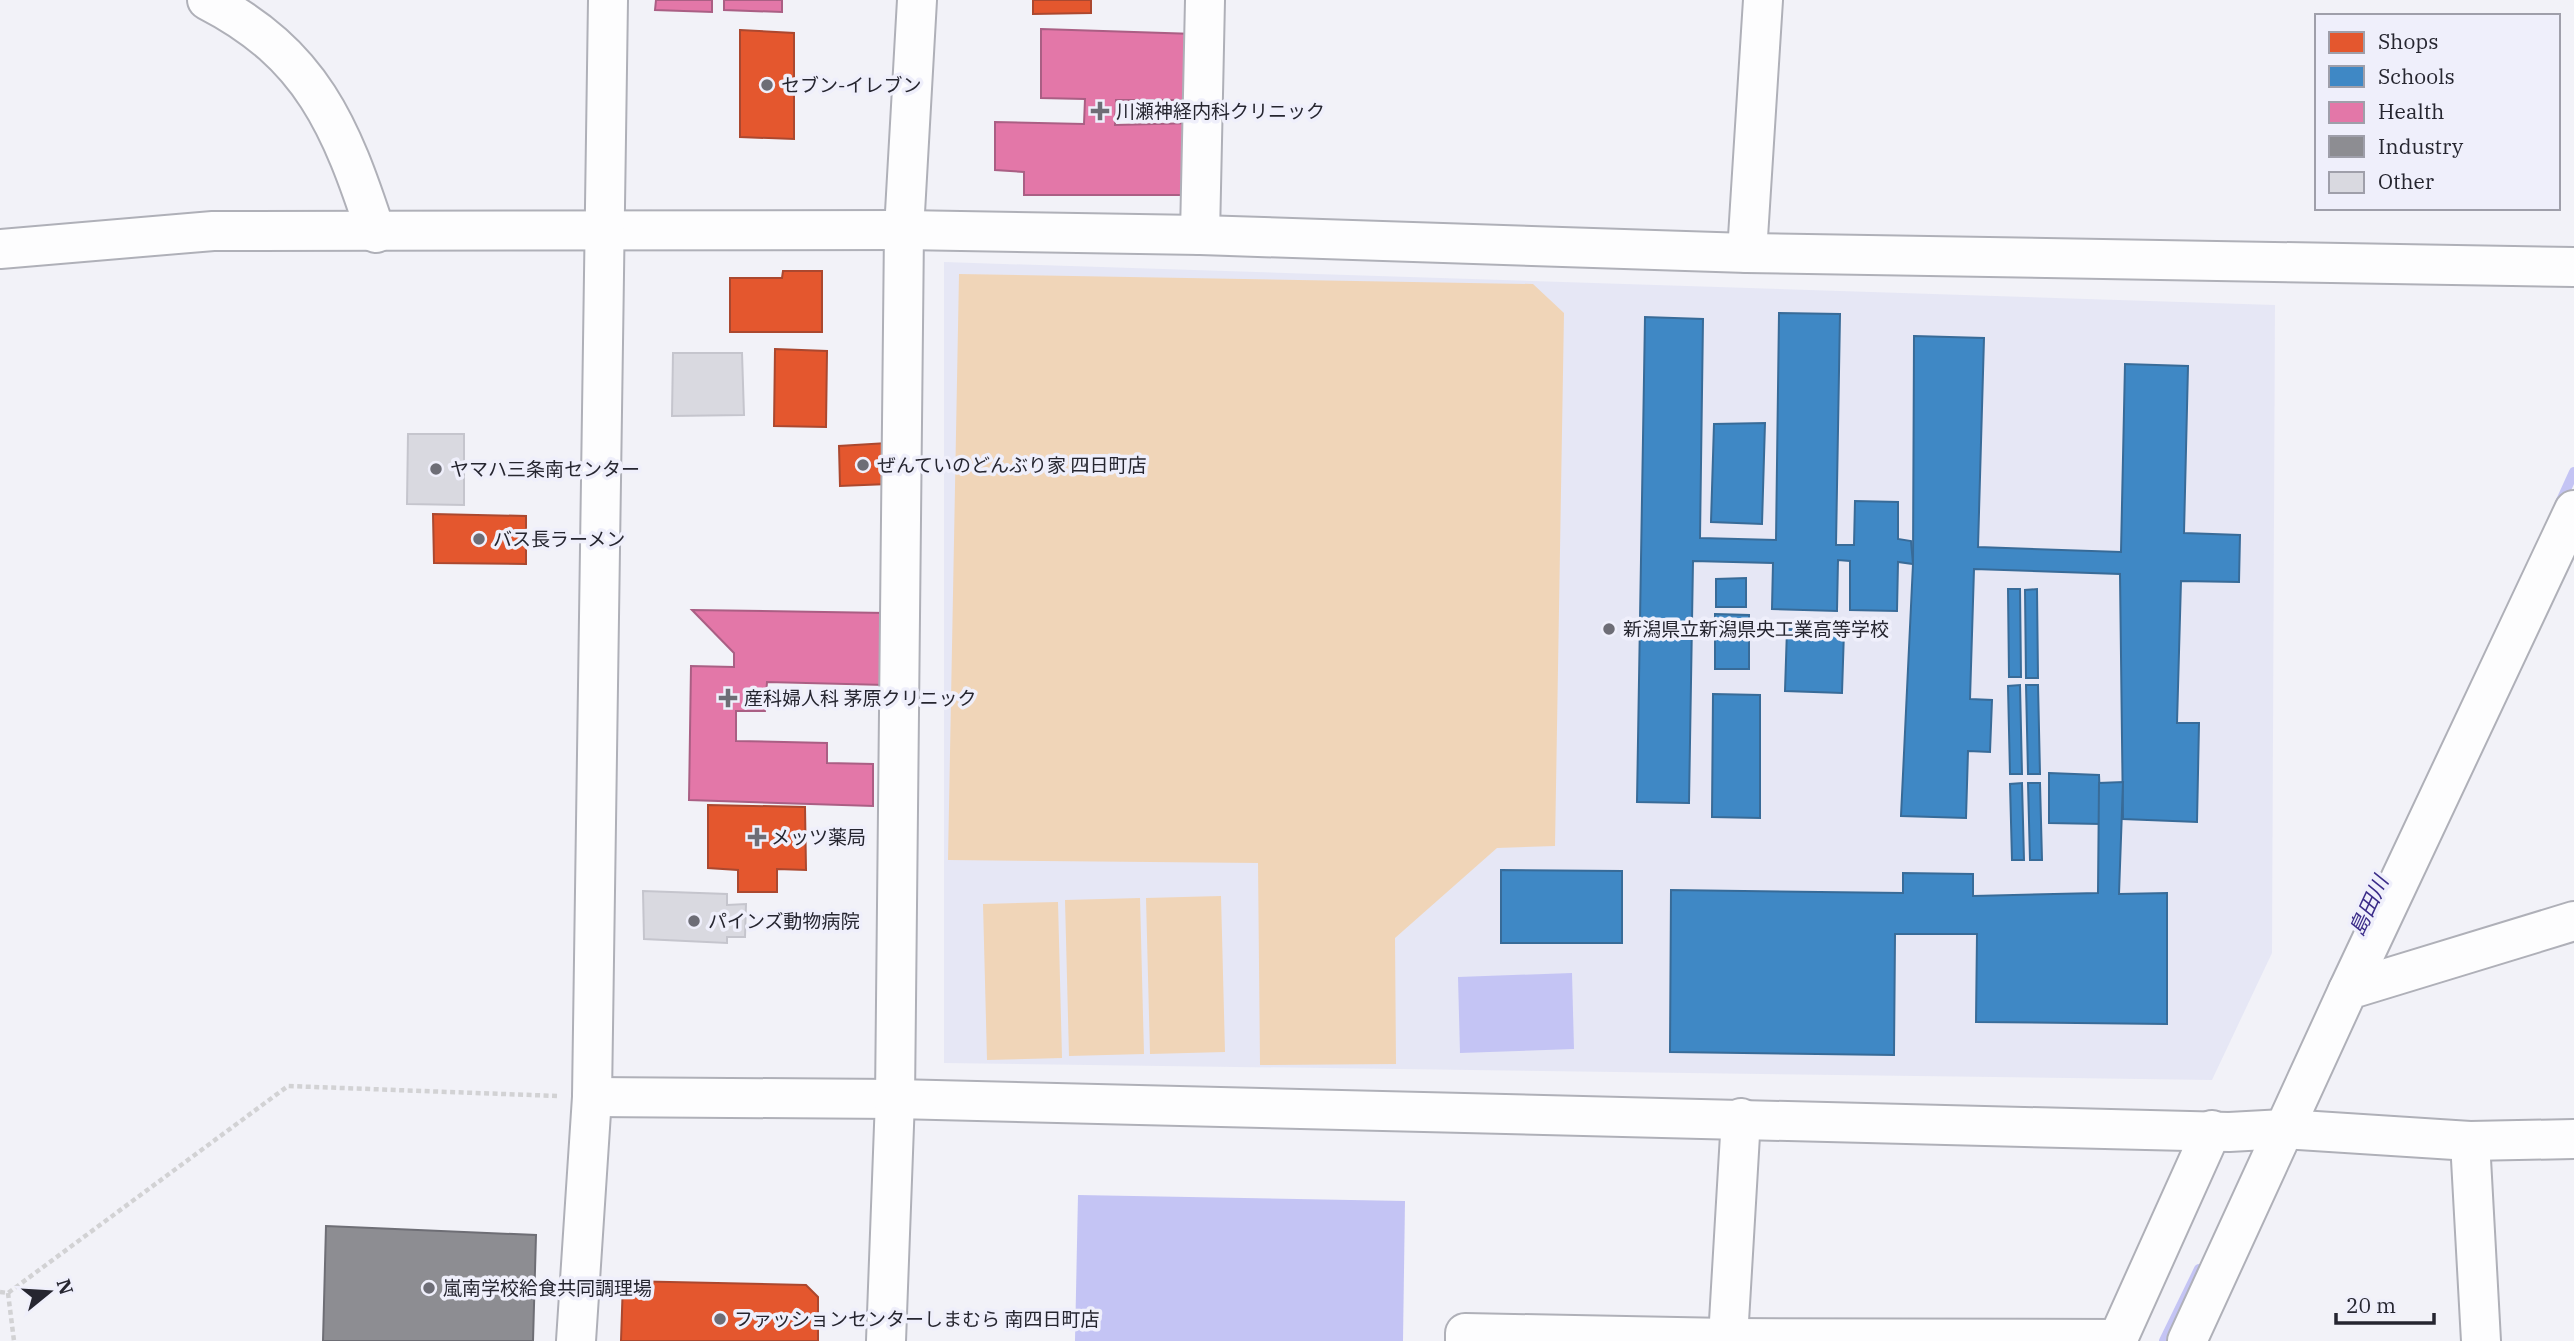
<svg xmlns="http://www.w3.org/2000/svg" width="2574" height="1341" font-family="'IBM Plex Serif','Noto Sans JP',serif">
<rect width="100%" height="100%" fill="#f2f2f8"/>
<path fill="#e6e7f5" d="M 944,262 L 2275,305 L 2272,953 L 2212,1080 L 944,1063 Z"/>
<g fill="#f0d5b8">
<path d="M 959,274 L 1533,284 L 1564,313 L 1555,846 L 1497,848 L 1395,938 L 1396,1064 L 1260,1065 L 1258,863 L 948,860 Z"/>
<path d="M 1221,896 L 1225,1052 L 1150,1054 L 1146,898 Z"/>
<path d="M 1140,898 L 1144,1054 L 1069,1056 L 1065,900 Z"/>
<path d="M 1058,902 L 1062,1058 L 987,1060 L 983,904 Z"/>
</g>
<g fill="#c4c4f4">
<path d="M 1572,973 L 1574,1049 L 1460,1053 L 1458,977 Z"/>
<path d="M 1078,1195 L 1405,1201 L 1403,1341 L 1075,1341 Z"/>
</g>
<g fill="#e4572e" stroke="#ab482f" stroke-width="2">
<path d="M 1033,0 L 1091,0 L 1091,13 L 1033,14 Z"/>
<path d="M 740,30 L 794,33 L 794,139 L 740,137 Z"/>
<path d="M 783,271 L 822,271 L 822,332 L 730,332 L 730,278 L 782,278 Z"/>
<path d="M 775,349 L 827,351 L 826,427 L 774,426 Z"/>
<path d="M 887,443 L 888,484 L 840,486 L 839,446 Z"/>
<path d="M 433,514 L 526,516 L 526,564 L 434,563 Z"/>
<path d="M 708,805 L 805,807 L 806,870 L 777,869 L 777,892 L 738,892 L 738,870 L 708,868 Z"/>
<path d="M 623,1281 L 806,1285 L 818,1297 L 818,1341 L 621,1341 Z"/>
</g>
<g fill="#3f88c5" stroke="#386b98" stroke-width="2">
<path d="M 1779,313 L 1840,314 L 1836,545 L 1854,545 L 1855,501 L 1898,502 L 1898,539 L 1911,541 L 1913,564 L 1898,562 L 1897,611 L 1850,610 L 1850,561 L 1838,560 L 1837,611 L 1772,609 L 1773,563 L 1693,561 L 1689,803 L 1637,802 L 1645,317 L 1703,319 L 1700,538 L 1776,540 Z"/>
<path d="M 1914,336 L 1984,338 L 1978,547 L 2121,552 L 2125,364 L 2188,366 L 2184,533 L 2240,535 L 2239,582 L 2181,581 L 2177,723 L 2199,723 L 2197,822 L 2123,819 L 2120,574 L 1974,569 L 1970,699 L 1992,700 L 1990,752 L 1968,751 L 1966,818 L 1901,816 L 1913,564 Z"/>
<path d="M 1765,423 L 1762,524 L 1711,522 L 1714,424 Z"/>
<path d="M 1746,578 L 1746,607 L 1716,607 L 1716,579 Z"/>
<path d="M 2008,589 L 2020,589 L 2021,677 L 2009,677 Z"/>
<path d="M 2037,589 L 2038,678 L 2026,678 L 2025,590 Z"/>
<path d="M 1715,614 L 1749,615 L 1749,669 L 1715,669 Z"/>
<path d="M 1787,629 L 1844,631 L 1842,693 L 1785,691 Z"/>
<path d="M 2020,685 L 2022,774 L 2010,774 L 2008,686 Z"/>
<path d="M 2026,685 L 2038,685 L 2040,774 L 2028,774 Z"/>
<path d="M 1713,694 L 1760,695 L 1760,818 L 1712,817 Z"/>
<path d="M 2049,773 L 2099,775 L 2101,824 L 2049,823 Z"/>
<path d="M 2123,782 L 2119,894 L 2167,893 L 2167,1024 L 1976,1022 L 1977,934 L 1895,934 L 1894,1055 L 1670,1052 L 1671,890 L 1903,893 L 1903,873 L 1973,874 L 1973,896 L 2098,893 L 2099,783 Z"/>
<path d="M 2022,783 L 2024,860 L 2012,860 L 2010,784 Z"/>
<path d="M 2028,783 L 2040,783 L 2042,860 L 2030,860 Z"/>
<path d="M 1501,870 L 1622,871 L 1622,943 L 1501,943 Z"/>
</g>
<g fill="#e377a8" stroke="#aa5f84" stroke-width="2">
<path d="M 656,0 L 712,0 L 712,12 L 655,10 Z"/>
<path d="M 724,0 L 782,0 L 782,12 L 724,10 Z"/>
<path d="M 1041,29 L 1195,34 L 1192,100 L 1116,100 L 1115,125 L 1195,123 L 1193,195 L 1024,195 L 1024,172 L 995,170 L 995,122 L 1084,124 L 1085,99 L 1041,98 Z"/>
<path d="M 692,610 L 886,613 L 885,685 L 767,682 L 765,711 L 736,711 L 736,741 L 827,743 L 827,763 L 873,764 L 873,806 L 689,800 L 691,666 L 734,667 L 734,653 Z"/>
</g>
<path fill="#8d8d92" stroke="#6e6e75" stroke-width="2" d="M 326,1226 L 536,1235 L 533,1341 L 323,1341 Z"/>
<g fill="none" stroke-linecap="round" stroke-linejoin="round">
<g stroke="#c4c4f4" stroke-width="10">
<path d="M 2559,505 L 2574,472"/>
<path d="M 2164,1341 L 2199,1269"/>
</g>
</g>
<g fill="#d9d9e0" stroke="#c5c5cd" stroke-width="2">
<path d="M 673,353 L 742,353 L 744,415 L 672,416 Z"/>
<path d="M 408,434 L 464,434 L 464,505 L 407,504 Z"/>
<path d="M 643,891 L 727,894 L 727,905 L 746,904 L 745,937 L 727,937 L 727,943 L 644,939 Z"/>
</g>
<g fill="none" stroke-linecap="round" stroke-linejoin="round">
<defs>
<g id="minor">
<path d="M 207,0 C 312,54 341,126 376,233"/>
<path d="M 1200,235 L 1205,0"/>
<path d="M 0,249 L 213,231 L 904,230 L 1200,235 L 1747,253 L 2574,267"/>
<path d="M 1747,253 L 1763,0"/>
<path d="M 2348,990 L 2574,510"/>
<path d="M 592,1097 L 895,1099 L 2229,1132 L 2284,1129 L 2470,1141 L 2574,1139"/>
<path d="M 2470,1141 L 2481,1341"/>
<path d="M 1728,1338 L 1741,1118"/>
<path d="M 576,1341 L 592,1097 L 608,0"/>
<path d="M 886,1341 L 895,1099 L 904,230 L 917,0"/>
<path d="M 1465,1341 L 1465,1333 L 1728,1338 L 2118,1339"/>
<path d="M 2117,1341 L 2212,1130"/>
<path d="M 2187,1341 L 2348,990 L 2574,921"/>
</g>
</defs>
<use href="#minor" stroke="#afb0b8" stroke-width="42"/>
<g stroke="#d2d2d4" stroke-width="4.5" stroke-dasharray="5 3.5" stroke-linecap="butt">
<path d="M 0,1292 L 8,1293 L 288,1086 L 557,1096"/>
<path d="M 8,1293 L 14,1341"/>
</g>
<use href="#minor" stroke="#fdfdfe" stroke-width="38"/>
</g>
<g fill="#6d6d76" stroke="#efeffb" stroke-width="2.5">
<circle cx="767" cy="85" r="7"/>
<path d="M1096.5 100.5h7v7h7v7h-7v7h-7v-7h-7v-7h7z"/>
<circle cx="863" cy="465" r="7"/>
<circle cx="436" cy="469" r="7"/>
<circle cx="479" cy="539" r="7"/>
<circle cx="1609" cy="629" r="7"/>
<path d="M724.5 687.5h7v7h7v7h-7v7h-7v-7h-7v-7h7z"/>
<path d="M753.5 826.5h7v7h7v7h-7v7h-7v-7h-7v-7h7z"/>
<circle cx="694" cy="921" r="7"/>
<circle cx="429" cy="1288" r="7"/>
<circle cx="720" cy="1319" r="7"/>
</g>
<g text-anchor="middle" stroke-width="7" stroke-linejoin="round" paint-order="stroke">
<g font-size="19" fill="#262630" stroke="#efeffb" text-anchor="start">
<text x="781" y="92">セブン-イレブン</text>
<text x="1116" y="118">川瀬神経内科クリニック</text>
<text x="877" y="472">ぜんていのどんぶり家 四日町店</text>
<text x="450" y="476">ヤマハ三条南センター</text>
<text x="493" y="546">バス長ラーメン</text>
<text x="1623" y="636">新潟県立新潟県央工業高等学校</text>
<text x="744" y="705">産科婦人科 茅原クリニック</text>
<text x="771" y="844">メッツ薬局</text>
<text x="708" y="928">パインズ動物病院</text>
<text x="443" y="1295">嵐南学校給食共同調理場</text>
<text x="734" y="1326">ファッションセンターしまむら 南四日町店</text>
</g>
<g font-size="21" font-style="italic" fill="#3b2c89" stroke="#efeffb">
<text transform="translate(2369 906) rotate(-65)" y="7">島田川</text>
</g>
</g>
<rect x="2315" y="14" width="245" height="196" fill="#efeffb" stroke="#9f9faa" stroke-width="2"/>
<rect x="2329" y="32" width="35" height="21" fill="#e4572e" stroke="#9f9faa" stroke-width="2"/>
<text x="2378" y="49" font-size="21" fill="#262630">Shops</text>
<rect x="2329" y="66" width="35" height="21" fill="#3f88c5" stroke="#9f9faa" stroke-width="2"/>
<text x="2378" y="84" font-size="21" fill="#262630">Schools</text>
<rect x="2329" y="102" width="35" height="21" fill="#e377a8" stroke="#9f9faa" stroke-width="2"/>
<text x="2378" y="119" font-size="21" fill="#262630">Health</text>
<rect x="2329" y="136" width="35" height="21" fill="#8d8d92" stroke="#9f9faa" stroke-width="2"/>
<text x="2378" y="154" font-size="21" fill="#262630">Industry</text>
<rect x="2329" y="172" width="35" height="21" fill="#d9d9e0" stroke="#9f9faa" stroke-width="2"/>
<text x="2378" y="189" font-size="21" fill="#262630">Other</text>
<g transform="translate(49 1292) rotate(72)" stroke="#efeffb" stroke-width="5" paint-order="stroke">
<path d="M0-5L12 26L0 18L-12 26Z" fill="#262630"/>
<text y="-10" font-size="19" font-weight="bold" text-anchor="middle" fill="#262630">N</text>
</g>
<path d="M2336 1313v10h98v-10" fill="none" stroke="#262630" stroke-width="3.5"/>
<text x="2346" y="1313" font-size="21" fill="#262630" stroke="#efeffb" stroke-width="5" paint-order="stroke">20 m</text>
</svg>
